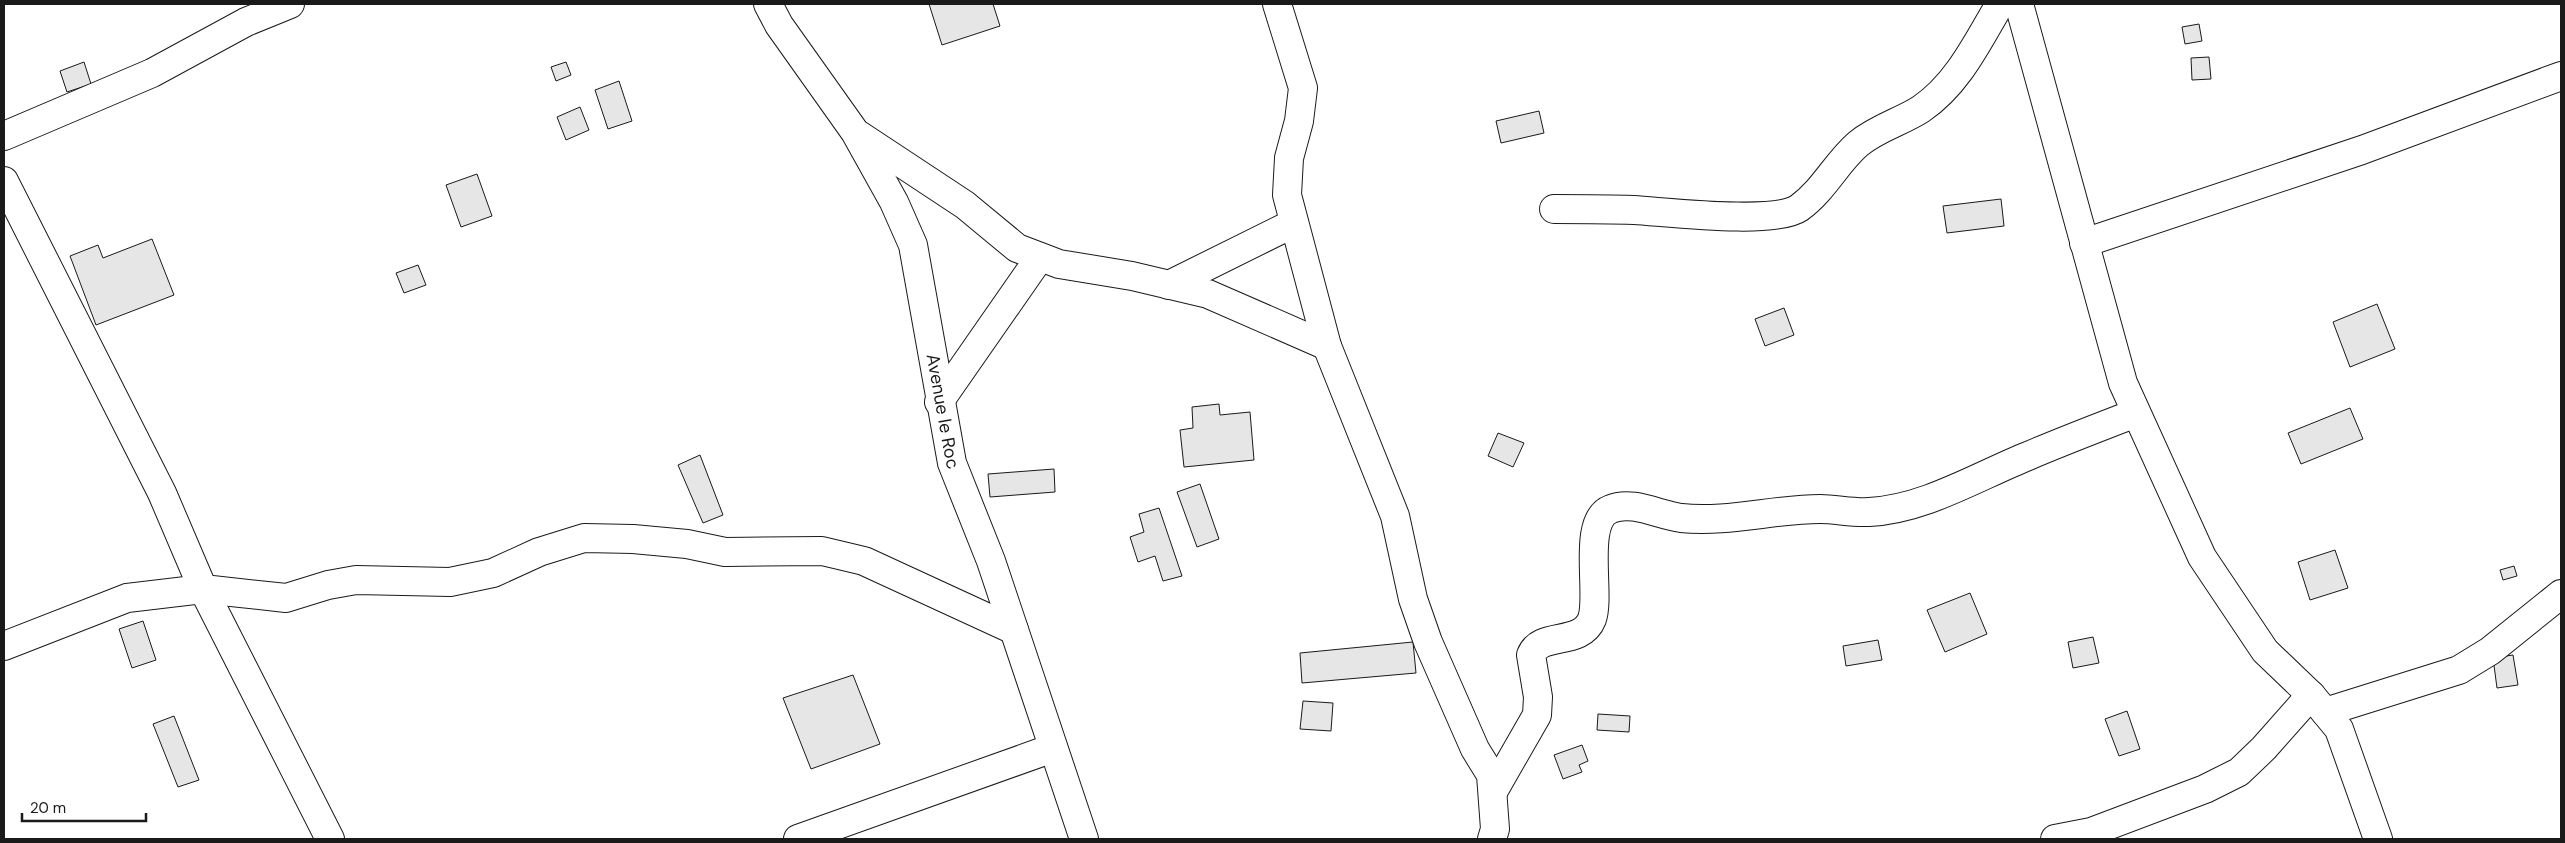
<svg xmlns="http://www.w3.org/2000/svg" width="2565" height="843" font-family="'DM Sans',sans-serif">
<rect width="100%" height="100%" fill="#fff"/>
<g fill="#e6e6e6" stroke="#1a1a1a">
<path d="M 929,4 L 993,4 L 1000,26 L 942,45 Z"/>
<path d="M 2199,24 L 2202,41 L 2185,44 L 2182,27 Z"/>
<path d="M 2209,57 L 2211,79 L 2192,80 L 2191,58 Z"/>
<path d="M 84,62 L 91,84 L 67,92 L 60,71 Z"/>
<path d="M 566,62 L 571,75 L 556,81 L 551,67 Z"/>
<path d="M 619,81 L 632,121 L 608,129 L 595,90 Z"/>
<path d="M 580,107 L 589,130 L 566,140 L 557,117 Z"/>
<path d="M 1539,111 L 1544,133 L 1501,143 L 1496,121 Z"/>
<path d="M 477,174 L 492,216 L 461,227 L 446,185 Z"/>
<path d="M 2001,199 L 2004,226 L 1947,233 L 1943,206 Z"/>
<path d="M 152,239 L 174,295 L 96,325 L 70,256 L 98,245 L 103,258 Z"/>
<path d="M 418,265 L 426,285 L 404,293 L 396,273 Z"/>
<path d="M 2377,304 L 2395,349 L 2350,367 L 2333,322 Z"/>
<path d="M 1784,308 L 1794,335 L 1765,346 L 1755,319 Z"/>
<path d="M 1219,404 L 1220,415 L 1250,412 L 1254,460 L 1184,467 L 1180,430 L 1193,428 L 1192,407 Z"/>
<path d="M 2350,408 L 2363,439 L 2301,464 L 2288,433 Z"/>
<path d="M 1498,433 L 1524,443 L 1513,467 L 1488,456 Z"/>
<path d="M 700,455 L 723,515 L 703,523 L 678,465 Z"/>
<path d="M 1054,469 L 1055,492 L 990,497 L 988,474 Z"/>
<path d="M 1200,484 L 1219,539 L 1197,547 L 1177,492 Z"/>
<path d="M 1159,508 L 1182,576 L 1163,581 L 1155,556 L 1138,562 L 1130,537 L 1144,532 L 1139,514 Z"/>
<path d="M 2335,550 L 2348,588 L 2310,600 L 2298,562 Z"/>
<path d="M 2514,566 L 2517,576 L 2503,580 L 2500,570 Z"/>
<path d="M 1970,593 L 1987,634 L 1945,652 L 1927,610 Z"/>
<path d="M 143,621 L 156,660 L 132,668 L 119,629 Z"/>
<path d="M 2093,637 L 2099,663 L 2073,668 L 2068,642 Z"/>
<path d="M 1878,640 L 1882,660 L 1846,666 L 1843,646 Z"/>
<path d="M 1413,642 L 1416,673 L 1302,683 L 1300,653 Z"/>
<path d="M 2513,655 L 2518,685 L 2497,688 L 2493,658 Z"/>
<path d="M 853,675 L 880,744 L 811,769 L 783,698 Z"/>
<path d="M 1303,701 L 1333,703 L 1331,731 L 1300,729 Z"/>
<path d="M 2127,711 L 2140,749 L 2119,756 L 2105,719 Z"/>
<path d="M 1598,714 L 1630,716 L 1629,732 L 1597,730 Z"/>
<path d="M 174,716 L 199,780 L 178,787 L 153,724 Z"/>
<path d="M 1582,745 L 1588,761 L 1579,765 L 1582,772 L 1563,779 L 1554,755 Z"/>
</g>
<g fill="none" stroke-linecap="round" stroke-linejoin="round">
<defs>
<g id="minor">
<path id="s1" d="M 768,4 L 779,25 L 855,132 L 894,202 L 913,245 L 952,463 L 991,561 L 1084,839"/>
<path d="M 1277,4 L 1303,88 L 1299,121 L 1289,158 L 1287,195 L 1327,346 L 1395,516 L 1413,599 L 1428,642 L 1475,749 L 1491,775 L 1495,829 L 1492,839"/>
<path d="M 2019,4 L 2123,383 L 2202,557 L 2265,651 L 2311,695 L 2339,729 L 2378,839"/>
<path d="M 859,135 L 965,205 L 1017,248 L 1059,264 L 1132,276 L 1208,294 L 1327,346"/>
<path d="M 4,136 L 152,73 L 246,22 L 290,4"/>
<path d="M 4,181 L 162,493 L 203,589 L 330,839"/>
<path d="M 1554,209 C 1581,209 1607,209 1634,210 C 1668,212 1774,225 1799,208 C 1824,190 1836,163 1858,144 C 1877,128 1901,122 1921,109 C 1958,84 1978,41 2000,4"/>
<path d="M 2084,243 L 2362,150 L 2561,76"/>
<path d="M 1169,285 L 1294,223"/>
<path d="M 939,402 L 1040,257"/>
<path d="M 4,646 L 127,598 L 203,589 L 286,598 L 328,585 L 356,580 L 450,582 L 493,573 L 539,552 L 584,538 L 633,539 L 687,544 L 725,552 L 822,551 L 864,561 L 1014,630"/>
<path d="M 2325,712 L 2459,670 L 2490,651 L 2561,594"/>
<path d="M 1494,790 L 1537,715 L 1538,697 L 1531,655 C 1540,631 1581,647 1592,619 C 1601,594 1581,520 1611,509 C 1632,500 1659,515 1681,518 C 1727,523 1774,509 1820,509 C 1836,509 1852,513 1869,512 C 1925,509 1976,477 2028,456 C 2063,441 2100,427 2136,413"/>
<path d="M 798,839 L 1053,748"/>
<path d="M 2055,839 L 2091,832 L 2205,789 L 2239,772 L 2264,748 L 2311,695"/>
</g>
</defs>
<use href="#minor" stroke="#1a1a1a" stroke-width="30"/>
<use href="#minor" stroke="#fff" stroke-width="28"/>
</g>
<g text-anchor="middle" stroke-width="4" stroke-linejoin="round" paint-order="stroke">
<g font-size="18" fill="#1a1a1a" stroke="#fff">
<text dy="6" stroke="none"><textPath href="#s1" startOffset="451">Avenue le Roc</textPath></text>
</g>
</g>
<rect width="2565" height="843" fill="none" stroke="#1a1a1a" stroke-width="10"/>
<path d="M22 813v8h124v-8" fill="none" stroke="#1a1a1a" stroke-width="2.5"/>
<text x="30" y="813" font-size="15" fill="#1a1a1a" stroke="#ffffff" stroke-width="4" paint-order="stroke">20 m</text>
</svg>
